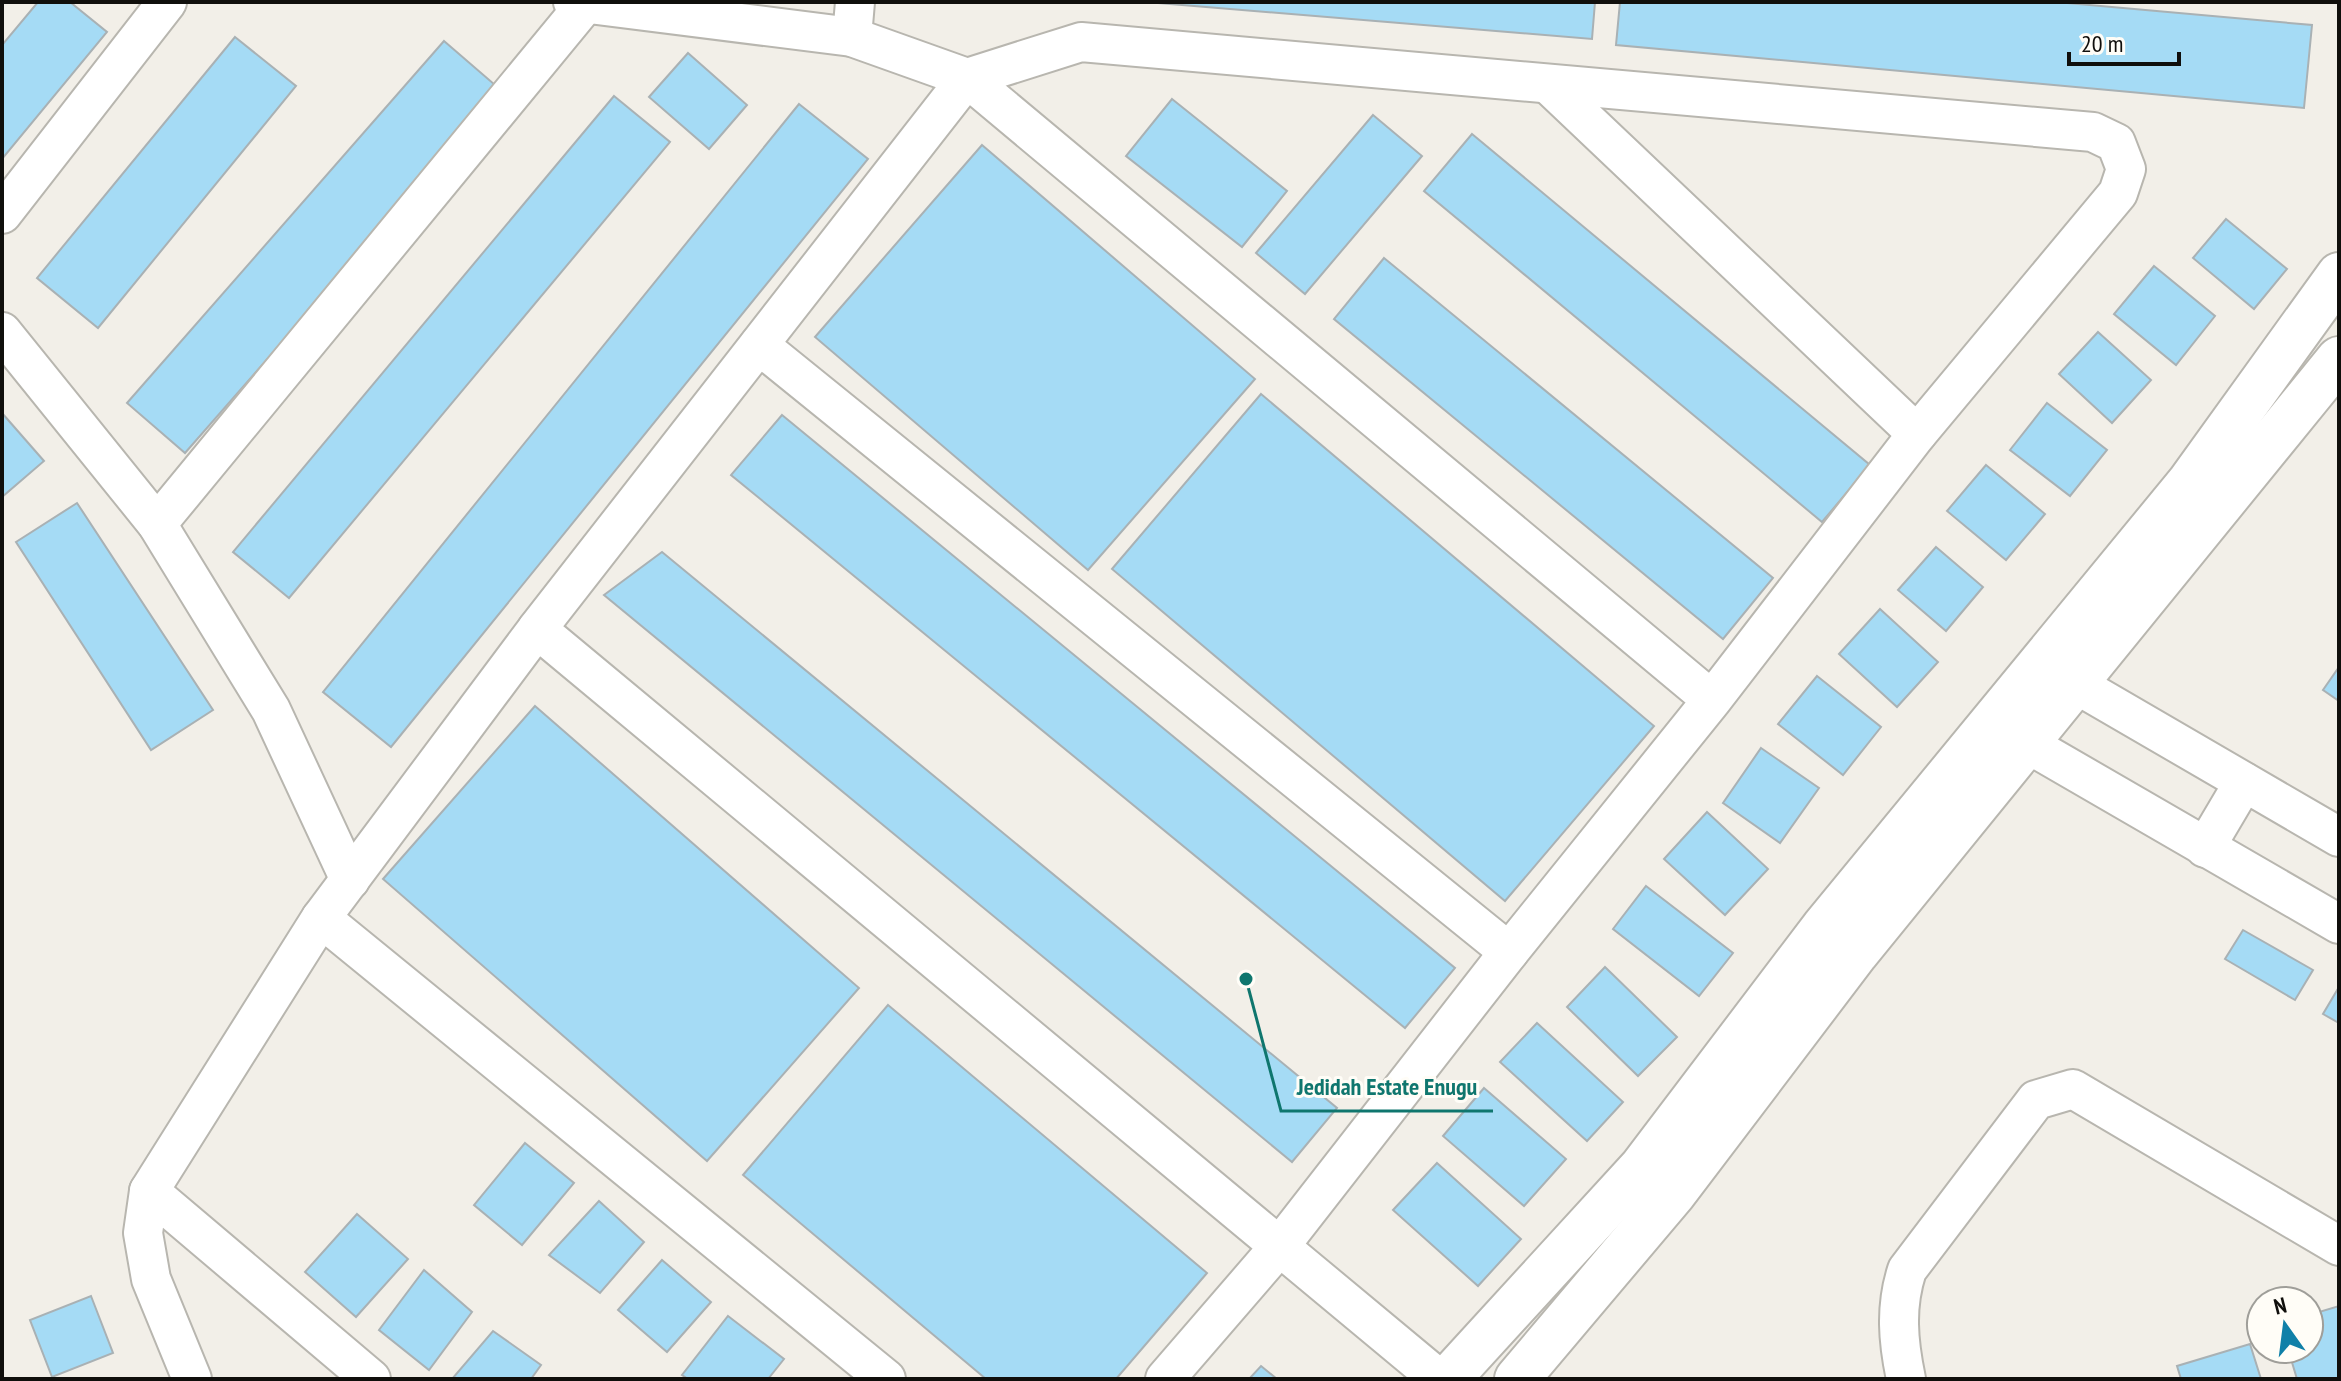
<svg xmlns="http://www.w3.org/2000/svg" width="2341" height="1381" font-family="'PT Sans Narrow',sans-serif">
<rect width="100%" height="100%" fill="#f2efe8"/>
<g fill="#a5dbf5" stroke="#a9b1b4" stroke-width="2">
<path d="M 38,2 L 70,2 L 107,32 L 2,159 L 2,45 Z"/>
<path d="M 1146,2 L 1595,2 L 1592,39 Z"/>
<path d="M 1620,2 L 2056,2 L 2312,25 L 2304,108 L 1616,45 Z"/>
<path d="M 235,37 L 296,86 L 98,328 L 37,278 Z"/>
<path d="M 444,41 L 502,91 L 185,453 L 127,403 Z"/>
<path d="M 688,53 L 747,105 L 709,149 L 649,97 Z"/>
<path d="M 614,96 L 670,142 L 289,598 L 233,552 Z"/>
<path d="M 1172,99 L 1287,191 L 1242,247 L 1126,156 Z"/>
<path d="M 799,104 L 868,159 L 391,747 L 323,692 Z"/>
<path d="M 1373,115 L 1422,156 L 1305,294 L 1256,253 Z"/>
<path d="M 1472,134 L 1870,465 L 1822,522 L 1424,191 Z"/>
<path d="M 982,145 L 1255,379 L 1088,570 L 815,337 Z"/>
<path d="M 2226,219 L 2287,269 L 2254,309 L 2193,258 Z"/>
<path d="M 1384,258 L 1773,578 L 1723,639 L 1334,319 Z"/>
<path d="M 2154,266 L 2215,316 L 2176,365 L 2114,314 Z"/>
<path d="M 2098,332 L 2151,380 L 2112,423 L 2059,374 Z"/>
<path d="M 1261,394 L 1654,726 L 1505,901 L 1112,569 Z"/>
<path d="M 2047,403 L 2107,450 L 2070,496 L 2010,450 Z"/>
<path d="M 2,413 L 44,461 L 2,497 Z"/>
<path d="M 782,415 L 1455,968 L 1405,1028 L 731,475 Z"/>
<path d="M 1986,465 L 2045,514 L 2006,560 L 1947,511 Z"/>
<path d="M 77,503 L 213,710 L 151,750 L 16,542 Z"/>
<path d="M 1936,547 L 1983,587 L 1946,631 L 1898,590 Z"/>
<path d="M 662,552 L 1337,1108 L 1292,1162 L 604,595 Z"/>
<path d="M 1880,609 L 1938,662 L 1897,707 L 1839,654 Z"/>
<path d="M 2339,667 L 2339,701 L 2323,690 Z"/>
<path d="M 1817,676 L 1881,727 L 1843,775 L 1778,724 Z"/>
<path d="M 535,706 L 859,988 L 707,1161 L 383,879 Z"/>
<path d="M 1761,748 L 1819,788 L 1780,843 L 1723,803 Z"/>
<path d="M 1707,812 L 1768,869 L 1725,915 L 1664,859 Z"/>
<path d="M 1646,886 L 1733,953 L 1699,996 L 1613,929 Z"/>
<path d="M 2243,930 L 2313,970 L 2295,1000 L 2225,959 Z"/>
<path d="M 1605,967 L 1677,1037 L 1638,1076 L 1567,1007 Z"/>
<path d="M 2339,987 L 2339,1023 L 2323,1014 Z"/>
<path d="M 888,1005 L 1207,1273 L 1116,1379 L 986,1379 L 743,1175 Z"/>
<path d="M 1537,1023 L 1623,1102 L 1587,1141 L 1500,1062 Z"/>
<path d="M 1484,1088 L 1566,1159 L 1524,1206 L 1443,1136 Z"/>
<path d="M 525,1143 L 574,1183 L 522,1245 L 474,1205 Z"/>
<path d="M 1437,1163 L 1521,1239 L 1478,1286 L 1393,1210 Z"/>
<path d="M 599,1201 L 644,1242 L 600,1293 L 549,1255 Z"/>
<path d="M 357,1214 L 408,1259 L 356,1317 L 305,1272 Z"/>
<path d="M 662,1260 L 711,1302 L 667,1352 L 618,1310 Z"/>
<path d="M 424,1270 L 472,1312 L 429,1370 L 379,1330 Z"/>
<path d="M 91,1296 L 113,1353 L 52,1377 L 30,1320 Z"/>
<path d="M 2339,1306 L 2339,1379 L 2297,1379 L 2288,1349 L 2309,1349 L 2309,1315 Z"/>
<path d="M 728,1316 L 784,1359 L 768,1379 L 688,1379 L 682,1375 Z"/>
<path d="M 493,1331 L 541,1365 L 531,1379 L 452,1379 Z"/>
<path d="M 2250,1344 L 2261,1379 L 2181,1379 L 2177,1366 Z"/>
<path d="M 1261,1366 L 1277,1379 L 1249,1379 Z"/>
</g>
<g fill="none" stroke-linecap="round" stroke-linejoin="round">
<defs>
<g id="minor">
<path d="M 852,37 L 855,2"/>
<path d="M 1548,84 L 1917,434"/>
<path d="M 2,214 L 167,2"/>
<path d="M 2,332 L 157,524 L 271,710 L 350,880"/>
<path d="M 759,345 L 1509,952"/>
<path d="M 157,524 L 587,2"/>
<path d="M 537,629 L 967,78 L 852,37 L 573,2"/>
<path d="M 2050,669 L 2339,837"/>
<path d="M 2002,729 L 2339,924"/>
<path d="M 2205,848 L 2244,782"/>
<path d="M 321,918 L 886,1379"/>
<path d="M 149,1191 L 371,1379"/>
<path d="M 192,1379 L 151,1279 L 143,1233 L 149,1191 L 321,918 L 537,629 L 1439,1379"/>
<path d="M 1165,1379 L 1279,1247 L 1509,952 L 1712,700 L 1917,434 L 2118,193 L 2126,169 L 2116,143 L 2093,132 L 1081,42 L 967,78 L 1712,700"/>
<path d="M 1906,1379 C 1898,1341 1895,1307 1907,1270 L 2036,1100 L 2073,1089 L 2339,1246"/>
</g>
<g id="tertiary">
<path d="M 1448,1379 L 1642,1167 L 1824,927 L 2189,483 L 2339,275"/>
<path d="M 1517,1379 L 1674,1193 L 1856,953 L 2339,359"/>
</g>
</defs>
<use href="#minor" stroke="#b8b6af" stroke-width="42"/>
<use href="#tertiary" stroke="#b8b6af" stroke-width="48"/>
<use href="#minor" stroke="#fff" stroke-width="38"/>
<use href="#tertiary" stroke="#fff" stroke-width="44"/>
</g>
<path fill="none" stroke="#0f766e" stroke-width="3" d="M1246 979L1281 1111H1493"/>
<circle fill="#0f766e" stroke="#fffdf7" stroke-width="3" cx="1246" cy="979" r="8"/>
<g font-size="24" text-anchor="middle" font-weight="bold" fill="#0f766e" stroke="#fffdf7" stroke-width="6" stroke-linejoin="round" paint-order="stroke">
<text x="1387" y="1095">Jedidah Estate Enugu</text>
</g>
<rect width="2341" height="1381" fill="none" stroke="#100f0c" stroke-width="8"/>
<g transform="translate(2285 1325) rotate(346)"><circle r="38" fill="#fffdf7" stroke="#9f9e99" stroke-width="2"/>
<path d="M0-6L14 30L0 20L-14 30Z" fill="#1080a8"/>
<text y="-12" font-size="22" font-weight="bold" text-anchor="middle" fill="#100f0c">N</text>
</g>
<path d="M2069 52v12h110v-12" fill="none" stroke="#100f0c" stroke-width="4"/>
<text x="2081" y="52" font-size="24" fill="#100f0c" stroke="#fffdf7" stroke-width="6" paint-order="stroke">20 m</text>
</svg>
